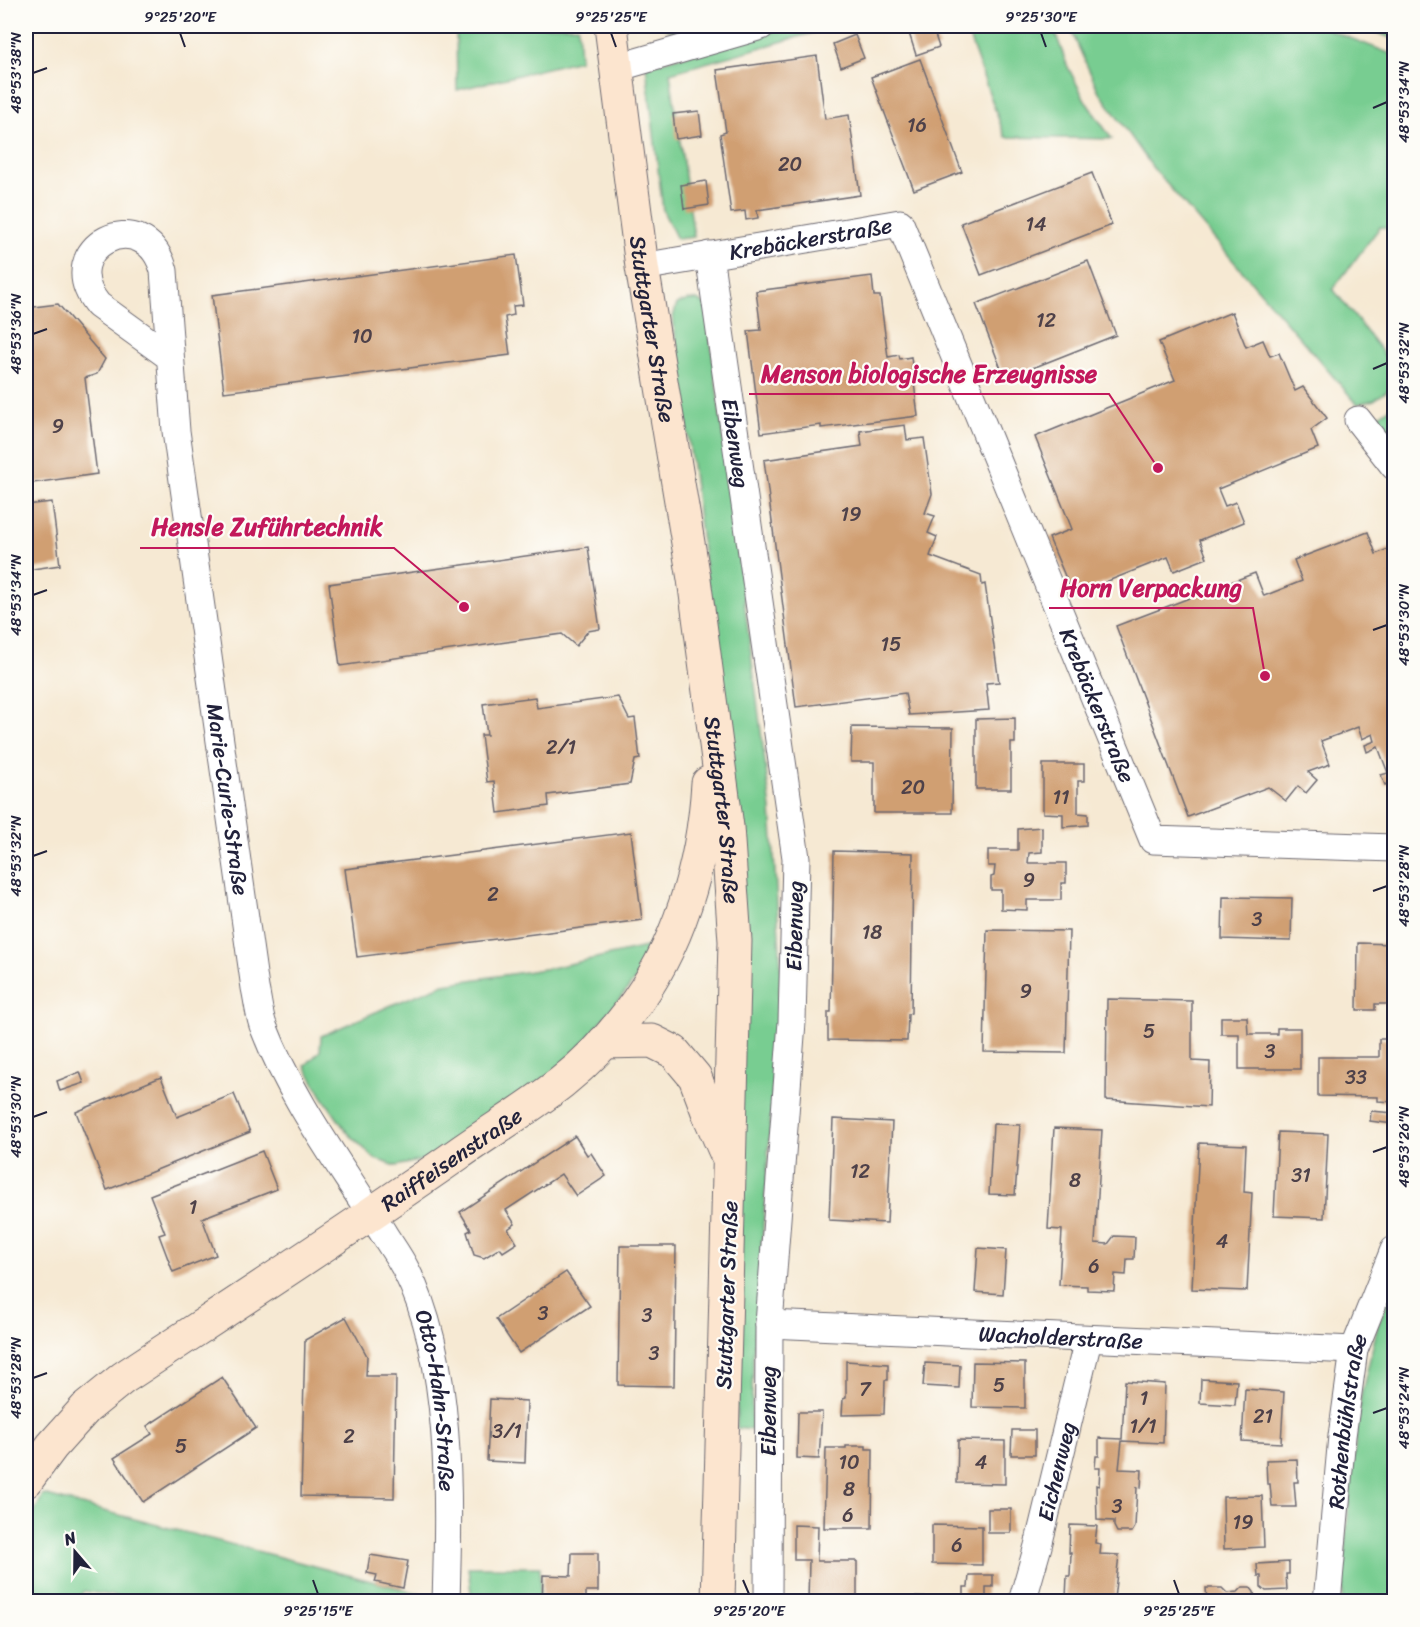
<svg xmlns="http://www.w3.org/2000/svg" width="1420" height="1627" font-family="Sriracha,sans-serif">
<rect width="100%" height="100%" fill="#fdfcf7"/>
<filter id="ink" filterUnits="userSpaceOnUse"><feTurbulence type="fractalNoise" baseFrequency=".0167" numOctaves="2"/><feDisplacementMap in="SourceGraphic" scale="12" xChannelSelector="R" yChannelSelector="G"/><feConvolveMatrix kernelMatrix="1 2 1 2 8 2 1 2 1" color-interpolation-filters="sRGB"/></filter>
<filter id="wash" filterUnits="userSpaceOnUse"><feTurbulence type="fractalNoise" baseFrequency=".008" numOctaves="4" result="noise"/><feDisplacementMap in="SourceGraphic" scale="24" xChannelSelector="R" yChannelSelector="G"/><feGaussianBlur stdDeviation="1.35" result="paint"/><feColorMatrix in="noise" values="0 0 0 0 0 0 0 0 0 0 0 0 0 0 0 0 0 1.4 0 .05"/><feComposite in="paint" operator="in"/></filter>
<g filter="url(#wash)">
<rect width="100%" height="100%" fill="#f6e9d3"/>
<g fill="#78cd91" stroke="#4d7866" stroke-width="1.5">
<path d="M 456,26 L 578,26 L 580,60 L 457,90 Z"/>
<path d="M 660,26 L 727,26 C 700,32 686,38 660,26 Z"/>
<path d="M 792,26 L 837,26 L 670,73 L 694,237 L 677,239 L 663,211 L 646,66 Z"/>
<path d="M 965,26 L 1053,26 L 1067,65 L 1086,102 L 1112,139 L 1005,137 Z"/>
<path d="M 1069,26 L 1319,26 L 1394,55 L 1394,229 L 1380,227 L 1333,289 L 1394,367 L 1394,386 L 1374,400 L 1357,404 L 1153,168 L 1098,90 Z"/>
<path d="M 1359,26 L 1394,26 L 1394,39 Z"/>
<path d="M 689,300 L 697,300 L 706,305 L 771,809 L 781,968 L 757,1314 L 754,1333 L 751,1430 L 737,1428 L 726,729 L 673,317 L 677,304 Z"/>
<path d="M 1394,405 L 1394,438 L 1378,416 Z"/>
<path d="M 659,944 L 647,965 L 569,1061 L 427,1159 L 396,1166 L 375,1159 L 346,1131 L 322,1096 L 305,1066 L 320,1051 L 321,1036 L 394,1004 L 444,984 L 551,968 Z"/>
<path d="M 1394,1285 L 1394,1601 L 1342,1602 L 1349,1499 L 1361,1396 L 1378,1325 Z"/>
<path d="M 43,1495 L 428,1596 L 424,1602 L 151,1602 L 84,1591 L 74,1601 L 62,1601 L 26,1592 L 26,1530 Z"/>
<path d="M 540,1567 L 540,1601 L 472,1601 L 468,1567 Z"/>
</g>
<g id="blocks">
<g fill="#d09f72">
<path d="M 929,26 L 932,26 L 939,47 L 916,55 L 909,33 Z"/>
<path d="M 855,35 L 864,58 L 841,67 L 833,44 Z"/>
<path d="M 817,56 L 825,119 L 849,115 L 860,195 L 757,210 L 758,218 L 746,220 L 745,211 L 731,213 L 720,134 L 726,132 L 717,70 Z"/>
<path d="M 920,59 L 962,172 L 914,190 L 871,77 Z"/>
<path d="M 699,111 L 702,135 L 676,139 L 673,114 Z"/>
<path d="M 1092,173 L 1112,225 L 981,275 L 961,223 Z"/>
<path d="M 706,181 L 709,205 L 684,209 L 681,185 Z"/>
<path d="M 516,255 L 523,305 L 513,306 L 514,315 L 505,317 L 510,355 L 224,392 L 212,295 Z"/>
<path d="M 1088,261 L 1116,335 L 1005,379 L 976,304 Z"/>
<path d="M 872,276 L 874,296 L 880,296 L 888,357 L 899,355 L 900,359 L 911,357 L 918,416 L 821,428 L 821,425 L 761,433 L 748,331 L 761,330 L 756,291 Z"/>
<path d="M 58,304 L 105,359 L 97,374 L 85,378 L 97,474 L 26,484 L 26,308 Z"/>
<path d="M 1232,312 L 1246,347 L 1263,340 L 1270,356 L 1279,353 L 1295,391 L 1303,387 L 1327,418 L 1311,430 L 1318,448 L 1218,489 L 1225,506 L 1236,502 L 1244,522 L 1200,540 L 1207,558 L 1174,571 L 1168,557 L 1073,595 L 1049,538 L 1072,529 L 1035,437 L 1175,380 L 1159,342 Z"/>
<path d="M 905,425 L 907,440 L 924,438 L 932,494 L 925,513 L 935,516 L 928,533 L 937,537 L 930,556 L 981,575 L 982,585 L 985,584 L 999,682 L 986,683 L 989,710 L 909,715 L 905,693 L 796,707 L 764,460 L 862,446 L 860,431 Z"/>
<path d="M 52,502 L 60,565 L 26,570 L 26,505 Z"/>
<path d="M 1368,532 L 1376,554 L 1393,547 L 1394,548 L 1394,789 L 1392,782 L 1385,785 L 1381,775 L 1388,773 L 1378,747 L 1367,752 L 1365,745 L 1375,741 L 1373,734 L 1362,739 L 1358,727 L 1321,741 L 1330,764 L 1308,772 L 1317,780 L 1306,793 L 1298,786 L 1286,801 L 1268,787 L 1188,817 L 1116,626 L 1255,573 L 1264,596 L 1302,581 L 1294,560 Z"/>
<path d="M 588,547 L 600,629 L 588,631 L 576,646 L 562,634 L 340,666 L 329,584 Z"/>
<path d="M 535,697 L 537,708 L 618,697 L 629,719 L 635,718 L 640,759 L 635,760 L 630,784 L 548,795 L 549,806 L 498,813 L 494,781 L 487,782 L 481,735 L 487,735 L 483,704 Z"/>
<path d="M 1015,718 L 1015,743 L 1011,743 L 1011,789 L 976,789 L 976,719 Z"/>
<path d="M 852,727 L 953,728 L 952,813 L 874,813 L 874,762 L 851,762 Z"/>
<path d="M 1043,764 L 1084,764 L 1084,781 L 1078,781 L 1078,813 L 1088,814 L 1088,825 L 1063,827 L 1063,814 L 1043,813 Z"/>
<path d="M 1042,827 L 1042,852 L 1029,853 L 1028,863 L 1066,863 L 1066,883 L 1061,883 L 1061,900 L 1027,900 L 1027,910 L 1001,909 L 1001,890 L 991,890 L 991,877 L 994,876 L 995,866 L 988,866 L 988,850 L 1018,850 L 1018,829 Z"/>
<path d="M 631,832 L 642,920 L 357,957 L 345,869 Z"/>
<path d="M 834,851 L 913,853 L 911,1013 L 908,1014 L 907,1041 L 828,1040 L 828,1012 L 831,1012 Z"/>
<path d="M 1223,897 L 1292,898 L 1291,941 L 1222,939 Z"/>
<path d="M 987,930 L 1069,931 L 1066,1053 L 984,1052 Z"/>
<path d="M 1358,943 L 1394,944 L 1394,1004 L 1375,1004 L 1375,1010 L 1357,1010 Z"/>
<path d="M 1107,999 L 1192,1001 L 1192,1061 L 1210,1062 L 1209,1107 L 1106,1100 Z"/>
<path d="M 1221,1017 L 1247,1017 L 1248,1034 L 1277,1034 L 1277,1028 L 1300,1028 L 1300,1069 L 1239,1069 L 1239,1034 L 1221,1034 Z"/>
<path d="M 1379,1039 L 1394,1039 L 1394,1102 L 1378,1101 L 1378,1097 L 1318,1096 L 1318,1057 L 1379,1057 Z"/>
<path d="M 80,1072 L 84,1083 L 60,1091 L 57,1081 Z"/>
<path d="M 161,1077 L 177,1117 L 234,1094 L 250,1132 L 107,1190 L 76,1112 Z"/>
<path d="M 1371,1111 L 1394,1113 L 1393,1124 L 1370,1121 Z"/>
<path d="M 833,1119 L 892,1122 L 887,1223 L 829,1220 Z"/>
<path d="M 993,1124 L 1020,1125 L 1015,1195 L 989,1194 Z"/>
<path d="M 1054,1128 L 1102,1130 L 1095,1243 L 1108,1244 L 1114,1236 L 1135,1237 L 1134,1259 L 1127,1259 L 1126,1275 L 1115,1274 L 1114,1291 L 1087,1290 L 1087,1286 L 1059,1285 L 1062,1230 L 1048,1229 Z"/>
<path d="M 1278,1132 L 1328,1134 L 1324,1218 L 1274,1216 Z"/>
<path d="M 575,1136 L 587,1155 L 591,1153 L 606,1176 L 576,1196 L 561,1174 L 506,1210 L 515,1224 L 508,1229 L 517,1243 L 503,1252 L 500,1248 L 484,1258 L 474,1255 L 467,1232 L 471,1230 L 460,1212 Z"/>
<path d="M 1199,1143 L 1246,1145 L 1244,1192 L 1252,1193 L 1247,1291 L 1192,1289 Z"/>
<path d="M 262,1151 L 277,1189 L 202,1218 L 216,1255 L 173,1272 L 159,1235 L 165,1233 L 150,1195 Z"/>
<path d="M 620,1246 L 676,1246 L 674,1386 L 618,1385 Z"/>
<path d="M 978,1248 L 1006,1250 L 1003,1294 L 975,1292 Z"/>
<path d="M 566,1272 L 590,1306 L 519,1353 L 496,1319 Z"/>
<path d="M 346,1317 L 367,1356 L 366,1376 L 396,1376 L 394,1498 L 301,1496 L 305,1340 Z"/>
<path d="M 846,1361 L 888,1364 L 888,1380 L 885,1380 L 884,1414 L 842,1415 L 843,1399 L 846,1398 Z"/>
<path d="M 973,1362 L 1025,1363 L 1025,1408 L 972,1407 Z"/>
<path d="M 925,1363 L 960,1365 L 959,1388 L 923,1386 Z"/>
<path d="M 222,1377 L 256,1428 L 143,1502 L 114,1458 L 152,1434 L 147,1426 Z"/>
<path d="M 1201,1379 L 1237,1381 L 1235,1405 L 1200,1403 Z"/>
<path d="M 1125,1381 L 1165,1384 L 1163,1443 L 1122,1441 L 1119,1469 L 1142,1470 L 1141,1488 L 1137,1487 L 1135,1527 L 1132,1532 L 1117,1532 L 1114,1526 L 1114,1521 L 1097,1520 L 1096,1485 L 1099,1486 L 1100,1468 L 1095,1468 L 1096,1456 L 1099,1456 L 1099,1438 L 1122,1439 Z"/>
<path d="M 1245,1389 L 1284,1392 L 1281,1443 L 1242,1441 Z"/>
<path d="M 490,1399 L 527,1401 L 525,1463 L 487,1461 Z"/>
<path d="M 798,1412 L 822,1412 L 819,1459 L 797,1458 Z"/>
<path d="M 1012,1430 L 1035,1430 L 1035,1455 L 1011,1455 Z"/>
<path d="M 958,1440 L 1005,1441 L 1005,1484 L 957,1483 Z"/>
<path d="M 846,1446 L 866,1446 L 866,1449 L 873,1449 L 872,1528 L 824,1528 L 826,1448 L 846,1448 Z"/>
<path d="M 1297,1459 L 1298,1482 L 1294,1482 L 1296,1507 L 1272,1507 L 1270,1484 L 1267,1484 L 1266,1460 Z"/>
<path d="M 1262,1496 L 1264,1547 L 1224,1549 L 1223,1497 Z"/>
<rect x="988" y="1509" width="23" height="24"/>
<path d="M 794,1525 L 818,1526 L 817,1561 L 857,1561 L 857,1602 L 808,1602 L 809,1560 L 794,1560 Z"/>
<path d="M 932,1525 L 982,1526 L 982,1565 L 932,1564 Z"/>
<path d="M 1070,1525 L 1097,1526 L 1095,1543 L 1101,1544 L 1100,1554 L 1119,1555 L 1114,1599 L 1110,1599 L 1110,1602 L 1062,1602 L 1062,1598 L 1066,1598 L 1067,1576 L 1070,1576 L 1071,1553 L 1069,1553 Z"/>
<path d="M 572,1553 L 598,1553 L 598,1591 L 586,1591 L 586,1602 L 542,1602 L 543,1575 L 571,1576 Z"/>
<path d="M 370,1555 L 408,1561 L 403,1588 L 375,1582 L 377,1575 L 367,1573 Z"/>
<path d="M 1289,1562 L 1289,1574 L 1286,1574 L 1287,1590 L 1266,1591 L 1261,1587 L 1261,1576 L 1258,1576 L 1257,1564 Z"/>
<path d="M 969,1575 L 993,1575 L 993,1587 L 986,1587 L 986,1602 L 964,1602 L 964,1587 L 968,1587 Z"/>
<path d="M 1243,1587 L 1250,1587 L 1254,1592 L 1255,1599 L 1253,1602 L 1207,1602 L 1206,1588 L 1222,1588 L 1227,1593 L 1238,1592 Z"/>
<path d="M 911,1597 L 959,1599 L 959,1602 L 911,1602 Z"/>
</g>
</g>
</g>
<g filter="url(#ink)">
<use href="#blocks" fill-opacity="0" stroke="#6c6870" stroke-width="1.5"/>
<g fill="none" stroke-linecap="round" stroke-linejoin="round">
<defs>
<g id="minor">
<path d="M 616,68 L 761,26"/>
<path id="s1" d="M 709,255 L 796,858 L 792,1022 L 769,1324 L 768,1602"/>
<path id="s2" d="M 642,267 L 900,223 L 1153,840 L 1394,848"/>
<path id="s3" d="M 170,357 L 98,305 C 51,248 145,200 164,271 L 176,431 L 255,988 C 258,1001 259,1016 264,1028 C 293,1103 343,1168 385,1236 C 392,1247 400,1258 406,1270 C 453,1361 449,1502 446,1602"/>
<path d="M 1358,420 L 1394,466"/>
<path id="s4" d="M 769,1324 L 1354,1350"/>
<path id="s5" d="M 1022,1602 L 1038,1546 L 1088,1340"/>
<path id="s6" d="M 1327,1602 L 1342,1436 L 1354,1350 L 1394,1250"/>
</g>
<g id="secondary">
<path id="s7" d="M 611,26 L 642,267 L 694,579 L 727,827 L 735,941 L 718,1602"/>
<path d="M 604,1042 L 652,1041 L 674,1052 L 695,1077 L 710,1117 L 726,1153"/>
<path id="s8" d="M 26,1481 L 52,1446 L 86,1408 L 123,1378 C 235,1304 348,1231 458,1154 C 492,1130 529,1108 562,1082 C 586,1063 609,1039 628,1014 C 679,948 703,865 708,783"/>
</g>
</defs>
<use href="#minor" stroke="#6c6870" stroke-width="29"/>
<use href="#secondary" stroke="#6c6870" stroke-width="35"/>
<use href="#minor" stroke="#fff" stroke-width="27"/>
<use href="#secondary" stroke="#fce5cf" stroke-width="33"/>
</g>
</g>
<path fill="none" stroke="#22223b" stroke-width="2" d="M 180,33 L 185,47M 611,33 L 616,47M 1041,33 L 1046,47M 33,73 L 47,68M 1373,108 L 1387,102M 33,334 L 47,329M 1373,369 L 1387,363M 33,595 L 47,590M 1373,630 L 1387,625M 33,856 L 47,851M 1373,891 L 1387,886M 33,1117 L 47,1112M 1373,1152 L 1387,1147M 33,1378 L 47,1373M 1373,1413 L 1387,1408M 313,1580 L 318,1594M 743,1580 L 749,1594M 1174,1580 L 1179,1594"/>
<g text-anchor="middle" stroke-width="4.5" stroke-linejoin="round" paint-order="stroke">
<g font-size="20" fill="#4e4149">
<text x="917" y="132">16</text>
<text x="790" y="171">20</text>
<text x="1036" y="231">14</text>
<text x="1046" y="327">12</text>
<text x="362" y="343">10</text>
<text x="58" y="433">9</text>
<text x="851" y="521">19</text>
<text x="891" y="651">15</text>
<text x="561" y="754">2/1</text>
<text x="913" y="794">20</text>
<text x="1061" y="804">11</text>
<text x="1029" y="887">9</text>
<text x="493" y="901">2</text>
<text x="1257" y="926">3</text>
<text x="872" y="939">18</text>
<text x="1026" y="998">9</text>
<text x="1149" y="1038">5</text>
<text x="1270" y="1058">3</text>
<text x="1356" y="1084">33</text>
<text x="860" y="1178">12</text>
<text x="1301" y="1182">31</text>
<text x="1075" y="1187">8</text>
<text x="193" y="1214">1</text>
<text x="1222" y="1248">4</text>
<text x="1094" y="1273">6</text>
<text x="543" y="1320">3</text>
<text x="647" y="1322">3</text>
<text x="654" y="1360">3</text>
<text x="999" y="1392">5</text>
<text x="865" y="1396">7</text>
<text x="1144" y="1405">1</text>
<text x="1263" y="1423">21</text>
<text x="1143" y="1433">1/1</text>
<text x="507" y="1438">3/1</text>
<text x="349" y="1443">2</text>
<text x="181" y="1453">5</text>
<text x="849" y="1469">10</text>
<text x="981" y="1469">4</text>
<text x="849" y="1496">8</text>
<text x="1117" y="1513">3</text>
<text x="848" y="1522">6</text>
<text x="1243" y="1529">19</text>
<text x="957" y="1552">6</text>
</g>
<g font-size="22" fill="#22223b" stroke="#fdfcf7">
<text dy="8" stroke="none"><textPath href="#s2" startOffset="171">Krebäckerstraße</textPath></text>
<text dy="8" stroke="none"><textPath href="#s7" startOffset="306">Stuttgarter Straße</textPath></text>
<text dy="8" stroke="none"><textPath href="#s1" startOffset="190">Eibenweg</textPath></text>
<text dy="8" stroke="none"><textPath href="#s2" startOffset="783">Krebäckerstraße</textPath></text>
<text dy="8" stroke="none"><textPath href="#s3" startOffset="774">Marie-Curie-Straße</textPath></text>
<text dy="8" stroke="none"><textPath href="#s7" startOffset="792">Stuttgarter Straße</textPath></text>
<text transform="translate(794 926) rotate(-89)" y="8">Eibenweg</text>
<text dy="8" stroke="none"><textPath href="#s8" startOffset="537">Raiffeisenstraße</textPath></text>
<text transform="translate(726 1295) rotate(-88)" y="8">Stuttgarter Straße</text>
<text dy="8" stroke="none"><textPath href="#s4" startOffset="292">Wacholderstraße</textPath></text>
<text dy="8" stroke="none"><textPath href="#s3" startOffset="1422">Otto-Hahn-Straße</textPath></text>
<text transform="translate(768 1411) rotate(-90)" y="8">Eibenweg</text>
<text dy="8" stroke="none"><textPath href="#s6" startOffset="182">Rothenbühlstraße</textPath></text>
<text dy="8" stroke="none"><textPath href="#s5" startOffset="135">Eichenweg</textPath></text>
</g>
</g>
<path fill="none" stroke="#c2185b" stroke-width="2" d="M1158 468L1109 394H749M464 607L394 548H140M1265 676L1253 608H1049"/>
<g fill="#c2185b" stroke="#fdfcf7" stroke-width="2">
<circle cx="1158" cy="468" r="6"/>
<circle cx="464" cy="607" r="6"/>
<circle cx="1265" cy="676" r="6"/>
</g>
<g font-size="24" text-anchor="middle" font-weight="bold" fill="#c2185b" stroke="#fdfcf7" stroke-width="4.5" stroke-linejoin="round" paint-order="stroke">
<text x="929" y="382">Menson biologische Erzeugnisse</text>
<text x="267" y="535">Hensle Zuführtechnik</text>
<text x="1151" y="596">Horn Verpackung</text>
</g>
<rect width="1420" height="1627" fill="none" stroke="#fdfcf7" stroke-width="66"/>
<g transform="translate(75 1552) rotate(340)" stroke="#fdfcf7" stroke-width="4.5" paint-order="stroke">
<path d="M0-4.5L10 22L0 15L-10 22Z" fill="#22223b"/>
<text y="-9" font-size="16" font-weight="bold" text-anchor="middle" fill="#22223b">N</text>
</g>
<rect x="33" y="33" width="1354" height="1561" fill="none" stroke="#22223b" stroke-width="2"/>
<g font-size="15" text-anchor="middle" fill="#22223b">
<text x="180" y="22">9°25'20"E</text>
<text x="611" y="22">9°25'25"E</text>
<text x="1041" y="22">9°25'30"E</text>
<text transform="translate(16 73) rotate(-90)" y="5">48°53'38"N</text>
<text transform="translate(1404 102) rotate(-90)" y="5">48°53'34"N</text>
<text transform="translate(16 334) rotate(-90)" y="5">48°53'36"N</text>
<text transform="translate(1404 363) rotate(-90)" y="5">48°53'32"N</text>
<text transform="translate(16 595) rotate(-90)" y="5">48°53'34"N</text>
<text transform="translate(1404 625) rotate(-90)" y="5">48°53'30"N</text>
<text transform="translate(16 856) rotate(-90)" y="5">48°53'32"N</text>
<text transform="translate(1404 886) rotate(-90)" y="5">48°53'28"N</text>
<text transform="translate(16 1117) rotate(-90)" y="5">48°53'30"N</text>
<text transform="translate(1404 1147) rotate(-90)" y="5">48°53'26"N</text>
<text transform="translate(16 1378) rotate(-90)" y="5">48°53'28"N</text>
<text transform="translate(1404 1408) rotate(-90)" y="5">48°53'24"N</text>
<text x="318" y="1616">9°25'15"E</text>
<text x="749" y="1616">9°25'20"E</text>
<text x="1179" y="1616">9°25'25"E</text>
</g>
</svg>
